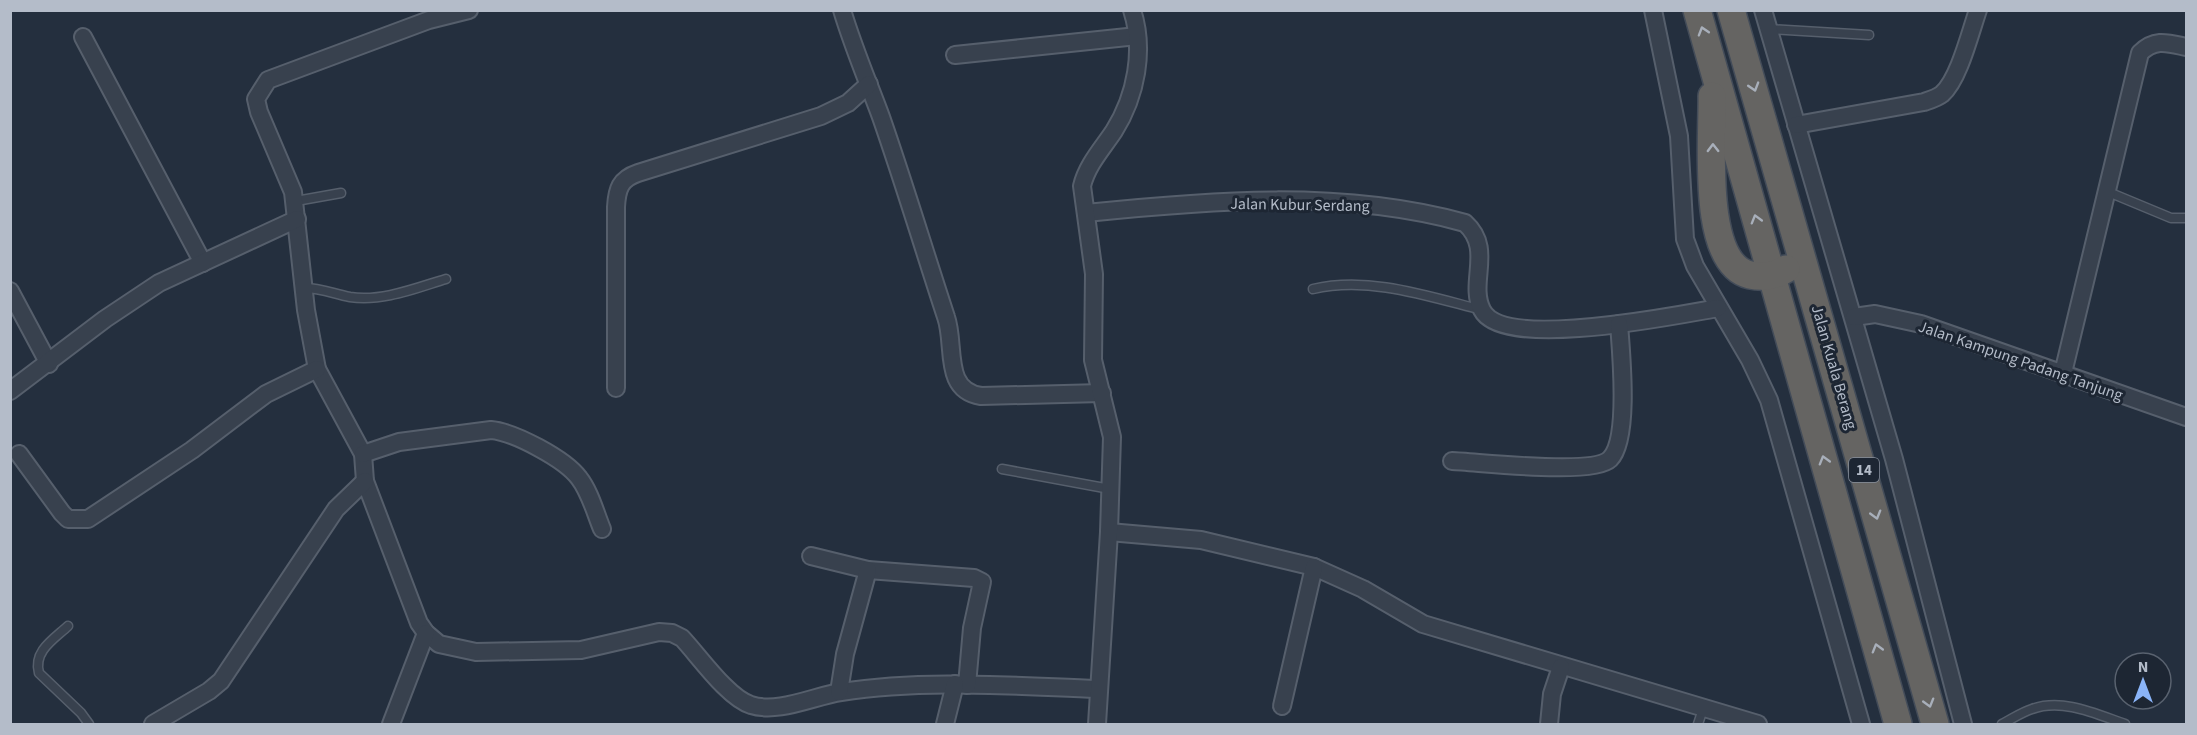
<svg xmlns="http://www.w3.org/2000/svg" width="2197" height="735" font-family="'Source Sans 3',sans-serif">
<rect width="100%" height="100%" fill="#242f3e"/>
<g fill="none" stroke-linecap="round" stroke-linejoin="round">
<defs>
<g id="service">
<path d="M 1769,29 L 1869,35"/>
<path d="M 2106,191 L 2171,218 L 2186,218"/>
<path d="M 296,201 L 341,193"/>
<path d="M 304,288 C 321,288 334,294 350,297 C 382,302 416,288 446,279"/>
<path d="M 1313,289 C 1369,276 1427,296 1482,310"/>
<path d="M 1002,469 L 1110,489"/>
<path d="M 68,626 C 54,639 33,651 39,673 L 81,713 L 89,724"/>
<path d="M 1698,724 L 1703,709"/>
<path d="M 2002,724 C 2012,719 2022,712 2032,709 C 2063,698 2096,714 2125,724"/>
</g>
<g id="minor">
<path d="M 469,10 L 429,20 L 268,80 L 256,99 L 259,112 L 293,192 L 306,310 L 317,369 L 363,454 L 365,481 L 419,623 L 426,633 L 439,644 L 476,652 L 581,650 L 659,632 L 672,633 L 682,638 C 699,656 728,698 751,705 C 778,714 814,696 841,692 C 925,679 1012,686 1097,689"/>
<path d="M 842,10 C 853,47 868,82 881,117 C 904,183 924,250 946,317 C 956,345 942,390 981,396 L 1102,393"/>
<path d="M 1653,10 L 1679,136 L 1685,239 L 1695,266 L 1750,360 L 1769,400 L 1861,724"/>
<path d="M 1763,10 L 1894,459 L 1963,724"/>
<path d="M 83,37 L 203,263"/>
<path d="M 955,55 L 1137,36"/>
<path d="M 1796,125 L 1924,102 C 1930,100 1937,98 1942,94 C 1959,79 1970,33 1978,10"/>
<path d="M 1086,213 C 1211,200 1342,189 1465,223 C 1494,249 1468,282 1482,310 C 1503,351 1677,315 1718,308"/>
<path d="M 10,291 L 49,364"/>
<path d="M 1854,317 L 1875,314 L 1921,324 L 2186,417"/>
<path d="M 2063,373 L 2140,53 C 2155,38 2168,43 2186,47"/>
<path d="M 616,388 L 616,207 C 617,189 620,179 638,173 L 821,116 L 848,103 L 869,84"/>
<path d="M 10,391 L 105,319 L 159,283 L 297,219"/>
<path d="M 19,454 L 62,513 L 68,519 L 88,519 L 192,450 L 266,394 L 317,369"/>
<path d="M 363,454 L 399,442 L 491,430 C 514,432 565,459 579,478 C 590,492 595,512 602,529"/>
<path d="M 1452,461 C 1480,462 1593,476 1610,459 C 1630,439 1621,352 1619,324"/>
<path d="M 1109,532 L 1201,540 L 1314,567 L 1363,589 L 1423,624 L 1758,724"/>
<path d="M 811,556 L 868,570 L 974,578 L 982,582 L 972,628 L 967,685"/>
<path d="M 839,692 L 845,654 L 868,570"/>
<path d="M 1282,706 L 1314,567"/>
<path d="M 153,724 L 209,691 L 221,681 L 336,509 L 365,481"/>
<path d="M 391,724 L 426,633"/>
<path d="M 945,724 L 955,684"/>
<path d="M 1097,724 L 1109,532 L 1112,437 L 1093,360 L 1094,274 L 1082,186 C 1087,165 1102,149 1114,131 C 1136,96 1145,50 1132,10"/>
<path d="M 1549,724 L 1552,694 L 1561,667"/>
</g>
<g id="trunk">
<path d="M 1697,10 L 1898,724"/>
<path d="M 1731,10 L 1935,724"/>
<path d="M 1712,96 C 1713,137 1700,263 1750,275 C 1763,278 1775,276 1786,269"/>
</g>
</defs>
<use href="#service" stroke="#565f6c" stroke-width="11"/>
<use href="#minor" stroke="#565f6c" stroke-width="20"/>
<use href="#trunk" stroke="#434c59" stroke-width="30"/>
<use href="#service" stroke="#38414e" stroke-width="8"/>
<use href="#minor" stroke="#38414e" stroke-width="16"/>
<use href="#trunk" stroke="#656462" stroke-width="27"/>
</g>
<defs><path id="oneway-chevron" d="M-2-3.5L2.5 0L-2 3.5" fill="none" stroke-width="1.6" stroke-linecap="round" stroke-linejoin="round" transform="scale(1.5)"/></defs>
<g stroke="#a8afba">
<use href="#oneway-chevron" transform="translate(1703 31) rotate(-107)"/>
<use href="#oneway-chevron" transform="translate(1754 87) rotate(73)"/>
<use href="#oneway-chevron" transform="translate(1713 148) rotate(-91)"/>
<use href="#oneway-chevron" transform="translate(1756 219) rotate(-106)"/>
<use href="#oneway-chevron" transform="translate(1824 460) rotate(-106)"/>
<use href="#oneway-chevron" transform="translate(1876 515) rotate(74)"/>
<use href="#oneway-chevron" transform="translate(1877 648) rotate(-106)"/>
<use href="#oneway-chevron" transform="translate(1929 703) rotate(74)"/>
</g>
<g text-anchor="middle" stroke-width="6" stroke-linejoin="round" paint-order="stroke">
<rect fill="#1d2633" stroke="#878f9c" stroke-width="1.5" x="1849" y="458" width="30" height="24" rx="4.5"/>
<g font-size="15" font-weight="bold" fill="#b4bcc9">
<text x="1864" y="475">14</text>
</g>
<g font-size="16" fill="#b4bcc9" stroke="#1d2633">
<text transform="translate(1300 204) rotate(1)" y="6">Jalan Kubur Serdang</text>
<text transform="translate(2021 360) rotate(19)" y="6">Jalan Kampung Padang Tanjung</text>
<text transform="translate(1835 367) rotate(74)" y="6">Jalan Kuala Berang</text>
</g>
</g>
<rect width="2197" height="735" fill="none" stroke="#b4bcc9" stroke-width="24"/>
<g transform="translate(2143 681)"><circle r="28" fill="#1d2633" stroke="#59626f" stroke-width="1.5"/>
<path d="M0-4.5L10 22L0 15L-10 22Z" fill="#8ab4f8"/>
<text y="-9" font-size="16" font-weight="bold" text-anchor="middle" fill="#b4bcc9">N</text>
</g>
</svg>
